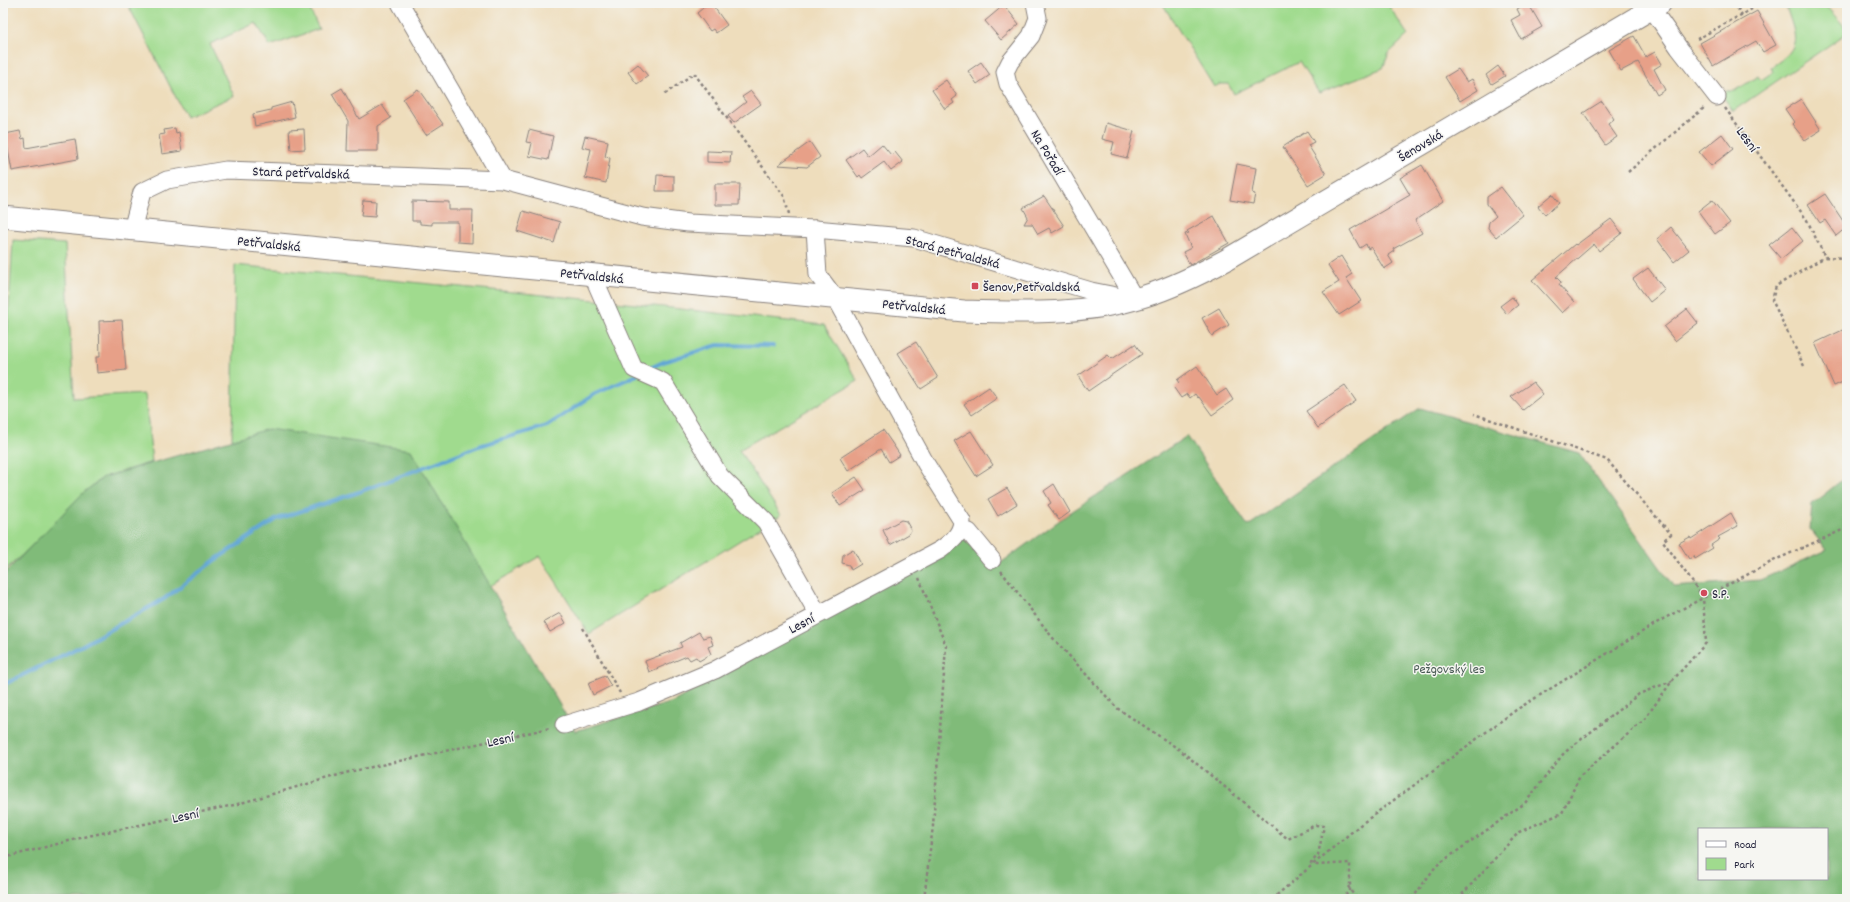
<svg xmlns="http://www.w3.org/2000/svg" width="1850" height="902" font-family="Dekko,sans-serif">
<rect width="100%" height="100%" fill="#f6f6f2"/>
<filter id="ink" filterUnits="userSpaceOnUse"><feTurbulence type="fractalNoise" baseFrequency=".025" numOctaves="2"/><feDisplacementMap in="SourceGraphic" scale="8" xChannelSelector="R" yChannelSelector="G"/><feConvolveMatrix kernelMatrix="1 2 1 2 8 2 1 2 1" color-interpolation-filters="sRGB"/></filter>
<filter id="wash" filterUnits="userSpaceOnUse"><feTurbulence type="fractalNoise" baseFrequency=".012" numOctaves="4" result="noise"/><feDisplacementMap in="SourceGraphic" scale="16" xChannelSelector="R" yChannelSelector="G"/><feGaussianBlur stdDeviation="0.9" result="paint"/><feColorMatrix in="noise" values="0 0 0 0 0 0 0 0 0 0 0 0 0 0 0 0 0 1.4 0 .05"/><feComposite in="paint" operator="in"/></filter>
<g filter="url(#wash)">
<rect width="100%" height="100%" fill="#eeddbc"/>
<g fill="#a0db8e" stroke="#617e64">
<path d="M 127,3 L 307,3 L 319,29 L 270,46 L 256,23 L 210,44 L 234,96 L 186,117 Z"/>
<path d="M 1162,3 L 1387,3 L 1408,35 L 1389,53 L 1383,68 L 1319,93 L 1299,62 L 1234,94 L 1228,84 L 1220,84 L 1214,87 Z"/>
<path d="M 1785,3 L 1823,3 L 1847,29 L 1847,33 L 1733,111 L 1722,95 L 1726,91 L 1735,91 L 1758,76 L 1761,80 L 1773,72 L 1771,67 C 1805,46 1795,36 1785,3 Z"/>
<path d="M 13,240 L 65,244 L 74,398 L 145,394 L 152,462 L 104,477 L 94,484 L 21,556 L 3,572 L 3,406 Z"/>
<path d="M 235,265 L 636,304 L 824,325 L 858,381 L 739,450 L 781,515 L 589,634 L 540,556 L 490,586 L 410,450 L 232,440 Z"/>
</g>
<path fill="#80bb79" stroke="#516e5a" fill-rule="evenodd" d="M 1420,408 L 1579,453 L 1674,587 L 1760,580 L 1827,550 L 1810,529 L 1812,504 L 1847,476 L 1847,899 L 3,899 L 3,575 L 84,492 L 104,477 L 268,429 L 411,450 L 575,731 L 673,702 L 964,538 L 991,570 L 1071,512 L 1187,436 L 1248,526 ZM 1699,829 L 1827,829 L 1827,879 L 1699,879 Z"/>
<g fill="none" stroke-linecap="round" stroke-linejoin="round">
<g stroke="#61a6d6" stroke-width="4">
<path d="M 648,369 L 663,362 L 718,345 L 773,346"/>
<path d="M 3,685 L 81,646 L 164,599 L 215,560 L 277,519 L 359,492 L 479,446 L 547,426 L 595,394 L 637,375"/>
</g>
</g>
<g id="blocks">
<g fill="#e7a088">
<path d="M 709,3 L 711,3 L 727,25 L 716,33 L 713,29 L 710,31 L 697,13 Z"/>
<path d="M 1528,3 L 1542,27 L 1521,39 L 1511,20 L 1520,15 L 1517,9 Z"/>
<path d="M 1004,5 L 1019,24 L 1001,40 L 985,21 Z"/>
<path d="M 1757,11 L 1776,45 L 1763,52 L 1756,41 L 1713,66 L 1700,43 Z"/>
<path d="M 1634,36 L 1646,57 L 1655,52 L 1662,64 L 1654,69 L 1665,90 L 1657,95 L 1638,62 L 1621,71 L 1609,50 Z"/>
<path d="M 981,62 L 990,75 L 977,84 L 968,71 Z"/>
<path d="M 638,64 L 648,76 L 637,84 L 628,72 Z"/>
<path d="M 1498,66 L 1505,76 L 1492,84 L 1486,75 Z"/>
<path d="M 1458,69 L 1467,82 L 1472,79 L 1478,90 L 1460,101 L 1445,77 Z"/>
<path d="M 946,80 L 957,96 L 952,100 L 954,103 L 945,109 L 932,90 Z"/>
<path d="M 342,88 L 359,119 L 382,105 L 391,118 L 378,126 L 378,151 L 347,151 L 348,121 L 332,94 Z"/>
<path d="M 418,89 L 443,124 L 426,135 L 403,99 Z"/>
<path d="M 751,91 L 761,104 L 734,123 L 728,116 L 746,102 L 742,97 Z"/>
<path d="M 1801,99 L 1821,130 L 1805,140 L 1792,124 L 1794,122 L 1785,109 Z"/>
<path d="M 1602,101 L 1614,119 L 1608,124 L 1617,137 L 1605,145 L 1583,113 Z"/>
<path d="M 292,102 L 295,117 L 255,126 L 253,114 L 271,110 L 271,108 Z"/>
<path d="M 1106,123 L 1134,131 L 1127,158 L 1111,154 L 1114,142 L 1102,139 Z"/>
<path d="M 175,128 L 176,133 L 179,132 L 182,151 L 162,154 L 159,135 L 165,134 L 164,130 Z"/>
<path d="M 304,129 L 305,149 L 291,150 L 289,130 Z"/>
<path d="M 529,130 L 553,136 L 548,160 L 529,156 L 532,143 L 526,142 Z"/>
<path d="M 20,131 L 22,139 L 25,138 L 26,148 L 75,139 L 78,159 L 12,171 L 5,134 Z"/>
<path d="M 1307,131 L 1314,142 L 1308,145 L 1326,174 L 1308,185 L 1283,147 Z"/>
<path d="M 1722,134 L 1733,149 L 1711,166 L 1699,152 Z"/>
<path d="M 585,136 L 608,141 L 605,157 L 610,158 L 606,183 L 585,178 L 591,149 L 582,147 Z"/>
<path d="M 810,142 L 820,157 L 807,167 L 778,165 Z"/>
<path d="M 882,144 L 891,155 L 895,152 L 903,162 L 891,171 L 884,162 L 862,178 L 860,175 L 858,177 L 846,160 L 862,148 L 868,156 Z"/>
<path d="M 707,151 L 731,152 L 730,163 L 707,162 Z"/>
<path d="M 1237,164 L 1256,168 L 1252,193 L 1255,194 L 1253,204 L 1230,200 Z"/>
<path d="M 1422,165 L 1443,201 L 1415,220 L 1422,233 L 1393,249 L 1394,251 L 1388,255 L 1393,263 L 1384,269 L 1371,247 L 1368,249 L 1366,244 L 1360,248 L 1350,230 L 1410,195 L 1400,178 Z"/>
<path d="M 657,175 L 674,176 L 674,191 L 656,191 Z"/>
<path d="M 715,184 L 740,184 L 739,205 L 715,205 Z"/>
<path d="M 1501,187 L 1523,215 L 1496,237 L 1488,228 L 1489,222 L 1496,216 L 1487,204 L 1487,197 Z"/>
<path d="M 1552,194 L 1559,203 L 1545,215 L 1538,206 Z"/>
<path d="M 1825,194 L 1847,227 L 1836,236 L 1825,220 L 1820,223 L 1808,205 Z"/>
<path d="M 1044,196 L 1064,226 L 1052,233 L 1049,228 L 1038,234 L 1032,224 L 1024,224 L 1028,217 L 1023,208 Z"/>
<path d="M 363,200 L 376,201 L 375,217 L 361,216 Z"/>
<path d="M 1712,200 L 1730,223 L 1715,234 L 1698,211 Z"/>
<path d="M 412,201 L 449,202 L 449,210 L 473,210 L 472,243 L 458,242 L 458,222 L 432,222 L 432,225 L 420,224 L 420,221 L 412,221 Z"/>
<path d="M 523,211 L 560,222 L 554,243 L 517,231 Z"/>
<path d="M 1214,216 L 1229,243 L 1190,265 L 1183,252 L 1191,248 L 1185,234 L 1189,233 L 1187,231 Z"/>
<path d="M 1611,219 L 1622,233 L 1599,251 L 1594,244 L 1556,277 L 1561,282 L 1559,285 L 1574,302 L 1562,313 L 1532,280 L 1575,244 L 1576,245 Z"/>
<path d="M 1671,227 L 1689,250 L 1674,262 L 1657,239 Z"/>
<path d="M 1792,227 L 1803,241 L 1781,259 L 1769,245 Z"/>
<path d="M 1341,256 L 1352,274 L 1346,278 L 1361,301 L 1339,315 L 1323,292 L 1339,282 L 1328,265 Z"/>
<path d="M 1648,268 L 1665,290 L 1650,302 L 1633,279 Z"/>
<path d="M 1512,297 L 1518,305 L 1507,314 L 1500,306 Z"/>
<path d="M 1219,308 L 1229,325 L 1212,336 L 1202,318 Z"/>
<path d="M 1687,309 L 1698,323 L 1675,341 L 1664,327 Z"/>
<path d="M 122,320 L 126,370 L 97,373 L 96,357 L 100,357 L 99,321 Z"/>
<path d="M 1847,328 L 1847,380 L 1834,386 L 1815,343 Z"/>
<path d="M 916,342 L 938,378 L 921,389 L 898,353 Z"/>
<path d="M 1135,344 L 1142,354 L 1088,391 L 1078,376 L 1108,355 L 1112,359 Z"/>
<path d="M 1197,366 L 1217,395 L 1226,389 L 1233,400 L 1212,415 L 1199,397 L 1198,398 L 1195,394 L 1190,398 L 1187,394 L 1181,398 L 1174,388 L 1179,383 L 1177,380 Z"/>
<path d="M 1533,382 L 1543,394 L 1523,410 L 1511,397 Z"/>
<path d="M 1345,385 L 1356,401 L 1318,428 L 1306,411 Z"/>
<path d="M 989,387 L 997,398 L 972,415 L 964,404 Z"/>
<path d="M 883,430 L 900,455 L 889,462 L 881,449 L 848,471 L 840,458 Z"/>
<path d="M 971,431 L 993,465 L 976,476 L 954,441 Z"/>
<path d="M 856,477 L 865,490 L 840,506 L 832,493 Z"/>
<path d="M 1054,484 L 1070,512 L 1059,520 L 1048,505 L 1051,503 L 1044,491 Z"/>
<path d="M 1007,488 L 1017,504 L 998,516 L 988,499 Z"/>
<path d="M 1731,513 L 1738,526 L 1718,537 L 1720,539 L 1711,545 L 1713,548 L 1695,559 L 1694,556 L 1689,559 L 1679,543 L 1690,537 L 1691,539 Z"/>
<path d="M 901,520 L 906,521 L 911,530 L 909,534 L 890,545 L 883,530 Z"/>
<path d="M 853,549 L 861,564 L 851,570 L 849,565 L 842,563 L 843,555 Z"/>
<path d="M 560,613 L 566,623 L 550,632 L 544,622 Z"/>
<path d="M 699,632 L 703,638 L 710,636 L 713,645 L 708,647 L 711,654 L 699,661 L 696,657 L 690,660 L 687,656 L 649,672 L 645,661 L 682,647 L 680,643 Z"/>
<path d="M 605,676 L 611,686 L 593,695 L 588,683 Z"/>
</g>
</g>
</g>
<g filter="url(#ink)">
<use href="#blocks" fill-opacity="0" stroke="#88807c" stroke-width="1"/>
<g fill="none" stroke-linecap="round" stroke-linejoin="round">
<defs>
<g id="minor">
<path d="M 400,3 L 503,180"/>
<path d="M 1035,3 L 1038,18 L 1031,36 L 1010,62 L 1005,72 L 1008,84 L 1135,299"/>
<path d="M 1652,9 L 1679,48 L 1717,97"/>
<path d="M 132,230 L 142,192 L 167,180 L 226,170 L 503,180 L 642,217 L 688,223 L 815,229 L 914,238 L 1091,291 L 1131,299"/>
<path d="M 593,276 L 634,369 L 663,382 L 720,476 L 766,522 L 818,614"/>
<path d="M 961,529 L 969,532 L 992,560"/>
<path d="M 564,725 L 639,702 L 715,670 L 940,550 C 951,542 961,535 962,521 L 926,464 L 835,298 L 818,275 L 815,229"/>
</g>
<path id="major" d="M 3,217 L 964,311 C 1025,313 1087,315 1145,296 C 1174,287 1200,274 1226,260 L 1661,3"/>
</defs>
<use href="#minor" stroke="#88807c" stroke-width="19"/>
<use href="#major" stroke="#88807c" stroke-width="23"/>
<g stroke="#88807c" stroke-width="2.5" stroke-dasharray="3 3" stroke-linecap="butt">
<path d="M 1734,3 L 1742,15"/>
<path d="M 1697,39 L 1752,9"/>
<path d="M 665,94 L 694,73 L 784,196 L 789,214"/>
<path d="M 1725,108 L 1807,220 L 1825,257 L 1847,258"/>
<path d="M 1628,172 L 1705,107"/>
<path d="M 1804,366 L 1772,300 L 1776,286 L 1825,257"/>
<path d="M 1001,571 L 1052,637 L 1117,708 L 1180,750 L 1288,839 L 1315,825 L 1324,826 L 1318,855 L 1311,863 L 1317,865 L 1350,863 L 1350,891 L 1341,899"/>
<path d="M 919,578 L 946,646 L 933,826 L 924,899"/>
<path d="M 583,628 L 620,693"/>
<path d="M 3,858 L 88,836 L 234,805 L 349,772 L 550,728"/>
<path d="M 1348,886 L 1356,899"/>
<path d="M 1272,899 L 1360,825 L 1516,710 L 1663,619 L 1775,560 L 1847,528"/>
<path d="M 1412,899 L 1436,866 L 1525,803 L 1564,753 L 1639,694 L 1672,681"/>
<path d="M 1458,899 L 1519,832 L 1562,813 L 1580,776 L 1644,720 L 1672,681 L 1706,643 L 1703,597 L 1663,541 L 1671,534 L 1607,460 L 1474,414"/>
</g>
<use href="#minor" stroke="#fff" stroke-width="17"/>
<use href="#major" stroke="#fff" stroke-width="21"/>
</g>
</g>
<g fill="#d1495b" stroke="#f6f6f2" stroke-width="1.5">
<rect x="971" y="282" width="8" height="8" rx="2"/>
<circle cx="1704" cy="593" r="4"/>
</g>
<g text-anchor="middle" stroke-width="3" stroke-linejoin="round" paint-order="stroke">
<g font-size="14" fill="#22223b" stroke="#f6f6f2">
<text transform="translate(1748 139) rotate(54)" y="5">Lesní</text>
<text transform="translate(1420 145) rotate(-31)" y="5">Šenovská</text>
<text transform="translate(1048 152) rotate(59)" y="5">Na Pořadí</text>
<text transform="translate(301 172) rotate(2)" y="5">Stará petřvaldská</text>
<text transform="translate(269 243) rotate(6)" y="5">Petřvaldská</text>
<text transform="translate(953 251) rotate(15)" y="5">Stará petřvaldská</text>
<text transform="translate(592 275) rotate(6)" y="5">Petřvaldská</text>
<text transform="translate(914 306) rotate(6)" y="5">Petřvaldská</text>
<text transform="translate(801 623) rotate(-28)" y="5">Lesní</text>
<text transform="translate(500 739) rotate(-12)" y="5">Lesní</text>
<text transform="translate(185 815) rotate(-12)" y="5">Lesní</text>
</g>
<g font-size="14" fill="#22223b" stroke="#f6f6f2" text-anchor="start">
<text x="983" y="291">Šenov,Petřvaldská</text>
<text x="1712" y="598">S.P.</text>
</g>
<g font-size="14" fill="#485a54" stroke="#f6f6f2">
<text x="1449" y="673">Pežgovský les</text>
</g>
</g>
<rect width="1850" height="902" fill="none" stroke="#f6f6f2" stroke-width="16"/>
<rect x="1698" y="828" width="130" height="52" fill="#f6f6f2" stroke="#a1a1a9"/>
<rect x="1706" y="841" width="20" height="6" fill="#ffffff" stroke="#a1a1a9"/>
<text x="1734" y="848" font-size="12" fill="#22223b">Road</text>
<rect x="1706" y="858" width="20" height="12" fill="#a0db8e" stroke="#a1a1a9"/>
<text x="1734" y="868" font-size="12" fill="#22223b">Park</text>
</svg>
